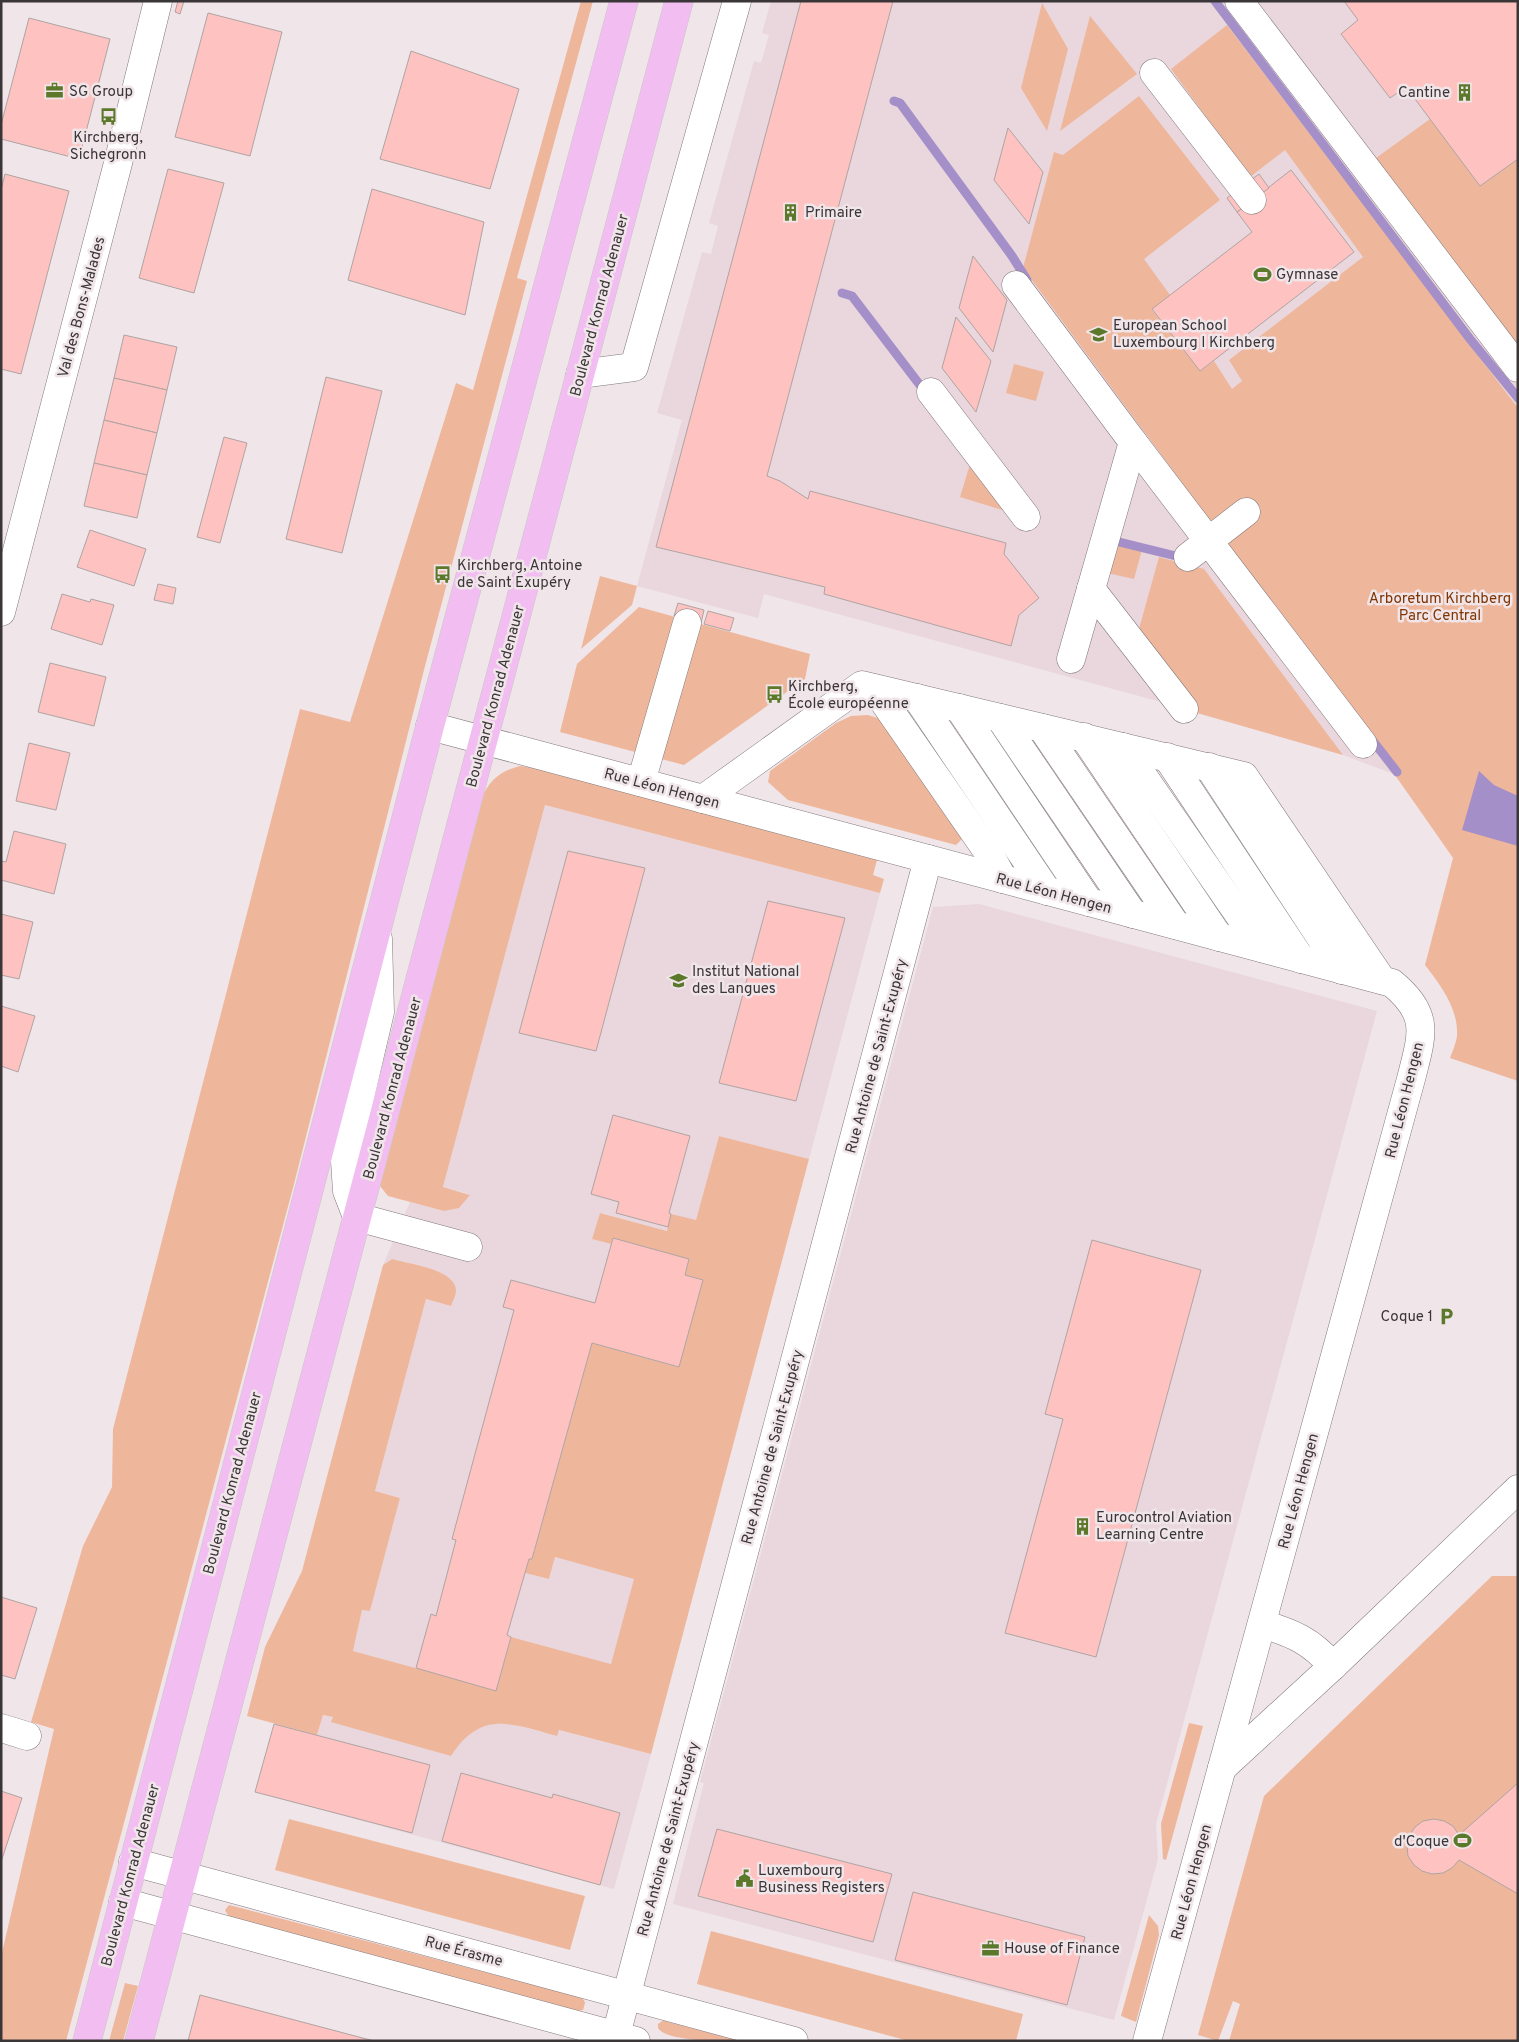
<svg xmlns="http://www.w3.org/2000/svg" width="1519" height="2042" font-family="Overpass,sans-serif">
<rect width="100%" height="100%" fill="#f0e5e9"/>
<g fill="#e9d7dd">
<path d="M 771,1 L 1518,1 L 1518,496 L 1364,654 L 1396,775 L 1343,755 L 1172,705 L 764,594 L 758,618 L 637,586 L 682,420 L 657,413 L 702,252 L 711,254 L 718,226 L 709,223 L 754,61 L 761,63 L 769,35 L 762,33 Z"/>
<path d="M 545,805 L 880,893 L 809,1159 L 719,1136 L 696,1221 L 667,1231 L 600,1213 L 593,1239 L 611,1244 L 613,1238 L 689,1259 L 703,1280 L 679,1367 L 593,1343 L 532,1559 L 525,1573 L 549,1579 L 555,1557 L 635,1579 L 611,1664 L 511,1637 L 496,1691 L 353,1651 L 362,1610 L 370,1611 L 400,1498 L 375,1491 L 426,1299 L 451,1306 L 392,1259 L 383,1265 L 410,1202 L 444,1211 L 469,1194 L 443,1187 Z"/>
<path d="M 979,904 L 1377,1011 L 1156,1824 L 1158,1859 L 1114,2020 L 673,1904 L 704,1783 L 700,1782 L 933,907 Z"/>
<path d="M 323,1715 L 333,1717 L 332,1722 L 460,1741 L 474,1730 L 490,1724 L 508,1723 L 556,1736 L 558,1730 L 651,1754 L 614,1889 L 255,1792 L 274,1724 L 317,1735 Z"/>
</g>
<g fill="#eeb79c">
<path d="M 581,1 L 593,1 L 517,278 L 527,281 L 424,670 L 294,1184 L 66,2041 L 1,2041 L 1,1957 L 54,1729 L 31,1722 L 83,1546 L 112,1487 L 113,1429 L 300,709 L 350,722 L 456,383 L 473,390 Z"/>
<path d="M 1042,3 L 1068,49 L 1047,131 L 1021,88 Z"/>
<path d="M 1090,16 L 1137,74 L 1060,131 Z"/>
<path d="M 1227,25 L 1518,408 L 1518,1081 L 1450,1058 C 1453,1050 1458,1039 1457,1031 C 1457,1007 1439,983 1425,965 L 1453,858 C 1315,658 1167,464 1023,268 L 1054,152 L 1063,155 L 1139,96 L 1220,200 L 1144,259 L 1170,295 L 1152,310 L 1200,371 L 1214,361 L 1232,389 L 1242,381 L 1229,360 L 1363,257 L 1285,150 L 1250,177 L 1171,69 Z"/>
<path d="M 1430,119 L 1480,186 L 1518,159 L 1518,347 L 1376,158 Z"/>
<path d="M 1014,364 L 1044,372 L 1036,401 L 1006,393 Z"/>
<path d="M 971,461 L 1002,510 L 960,497 Z"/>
<path d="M 1114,544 L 1142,550 L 1134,579 L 1107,573 Z"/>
<path d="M 1159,557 L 1204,569 L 1343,755 L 1197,713 L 1137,636 Z"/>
<path d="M 600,576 L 637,586 L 632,605 L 581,649 Z"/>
<path d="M 639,607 L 810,654 L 805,679 L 684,765 L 560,732 L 577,664 Z"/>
<path d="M 868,715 L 884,720 L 968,833 L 956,845 L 788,800 L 768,782 L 770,771 L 836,723 L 851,716 Z"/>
<path d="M 520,766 L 535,768 L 877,860 L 873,875 L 884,879 L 880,893 L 545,805 L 443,1187 L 470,1195 L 459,1208 L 444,1211 L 388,1196 L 380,1186 L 484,793 C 493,777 502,771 520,766 Z"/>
<path d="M 719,1136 L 809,1159 L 651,1754 L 559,1730 L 557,1736 C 511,1724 482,1709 451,1756 L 331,1722 L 333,1717 L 323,1715 L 317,1735 L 247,1716 L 265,1647 L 302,1571 L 383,1265 L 392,1259 C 408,1264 455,1269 456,1290 C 456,1295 453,1301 451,1306 L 426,1299 L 375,1491 L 400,1498 L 370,1611 L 362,1610 L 353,1651 L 496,1690 L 511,1637 L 611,1664 L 634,1579 L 555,1557 L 549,1579 L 525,1573 L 529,1559 L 532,1559 L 592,1343 L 678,1367 L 703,1280 L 685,1275 L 689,1259 L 613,1238 L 611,1244 L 592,1239 L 600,1213 L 667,1231 L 671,1214 L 696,1220 Z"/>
<path d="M 1492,1576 L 1518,1576 L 1518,2041 L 1229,2041 L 1240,2004 L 1233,2001 L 1218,2041 L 1198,2035 L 1264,1796 Z"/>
<path d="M 1189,1723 L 1203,1726 L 1166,1860 L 1163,1859 L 1161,1824 Z"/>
<path d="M 289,1819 L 585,1896 L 570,1950 L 275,1870 Z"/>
<path d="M 229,1905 L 580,1997 L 584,2000 L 585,2003 L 583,2010 L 577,2011 L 229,1917 L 225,1910 Z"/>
<path d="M 1149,1915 L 1158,1926 L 1159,1935 L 1136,2022 L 1121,2016 Z"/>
<path d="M 711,1931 L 1023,2014 L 1016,2041 L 909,2041 L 697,1984 Z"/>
<path d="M 125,1983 L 138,1986 L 123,2041 L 109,2041 Z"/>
<path d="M 664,2020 L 668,2022 L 741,2041 C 724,2041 666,2042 658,2028 L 658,2024 Z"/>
</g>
<path fill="#a48fc8" d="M 1479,771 L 1494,785 L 1518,796 L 1518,846 L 1462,830 Z"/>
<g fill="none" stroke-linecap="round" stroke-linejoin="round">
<g stroke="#a48fc8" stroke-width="9">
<path d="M 1215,1 L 1470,339 L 1518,398"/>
<path d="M 894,101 L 900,103 L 1012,256 L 1027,280"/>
<path d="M 842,293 L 852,296 L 926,393"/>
<path d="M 1107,539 L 1180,557"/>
<path d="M 1369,736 L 1397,772"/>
</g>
</g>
<g fill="#fec2c0" stroke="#aea4a3">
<path d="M 178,1 L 184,1 L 180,14 L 175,12 Z"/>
<path d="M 801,1 L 893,1 L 767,476 L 780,481 L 808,499 L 810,491 L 1006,543 L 1004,554 L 1039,598 L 1019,615 L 1011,646 L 824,594 L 825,587 L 656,547 Z"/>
<path d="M 1344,1 L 1518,1 L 1518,159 L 1480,186 L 1406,87 L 1390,98 L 1341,34 L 1358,20 Z"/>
<path d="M 208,13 L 282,32 L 250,156 L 175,137 Z"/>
<path d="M 29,18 L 110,39 L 79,159 L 1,139 L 1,125 Z"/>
<path d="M 411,51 L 519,89 L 490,189 L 380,159 Z"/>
<path d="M 1008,128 L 1043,172 L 1029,224 L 994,180 Z"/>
<path d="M 168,169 L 224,183 L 194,293 L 139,278 Z"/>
<path d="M 1291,170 L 1354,252 L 1200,371 L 1152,309 L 1252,232 L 1237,212 Z"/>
<path d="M 5,174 L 69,191 L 21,374 L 1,369 L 1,190 Z"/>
<path d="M 1259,174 L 1269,188 L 1237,212 L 1227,198 Z"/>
<path d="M 372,189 L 484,222 L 465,315 L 348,280 Z"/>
<path d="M 973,256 L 1007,300 L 993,352 L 959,308 Z"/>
<path d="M 956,317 L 991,361 L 976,412 L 942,368 Z"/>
<path d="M 124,335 L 177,347 L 167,390 L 114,378 Z"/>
<path d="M 326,377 L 382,391 L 342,553 L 286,539 Z"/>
<path d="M 114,378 L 167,390 L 157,433 L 104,420 Z"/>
<path d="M 104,420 L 157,433 L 147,475 L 94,463 Z"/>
<path d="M 224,437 L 247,443 L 220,543 L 197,537 Z"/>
<path d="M 94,463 L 147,475 L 137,518 L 84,506 Z"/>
<path d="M 90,530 L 146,549 L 134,586 L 77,567 Z"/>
<path d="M 158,584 L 176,588 L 173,604 L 154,600 Z"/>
<path d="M 62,594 L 90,602 L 91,599 L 114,605 L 102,645 L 51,629 Z"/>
<path d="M 678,603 L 704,610 L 701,623 L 674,616 Z"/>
<path d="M 708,611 L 734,618 L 730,631 L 704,624 Z"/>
<path d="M 50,663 L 106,677 L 94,726 L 38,712 Z"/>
<path d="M 29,743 L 70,753 L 56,810 L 16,801 Z"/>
<path d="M 14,831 L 66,844 L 54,894 L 1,880 L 1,861 L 6,862 Z"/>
<path d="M 568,851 L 645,868 L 596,1051 L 519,1033 Z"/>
<path d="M 768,901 L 845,918 L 796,1101 L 719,1083 Z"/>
<path d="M 1,914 L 33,922 L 19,979 L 1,975 Z"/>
<path d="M 1,1006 L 35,1016 L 18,1072 L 1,1066 Z"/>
<path d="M 613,1115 L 690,1136 L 669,1213 L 671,1214 L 668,1227 L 616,1213 L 619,1202 L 591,1194 Z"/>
<path d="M 613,1238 L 689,1259 L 685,1275 L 703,1280 L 679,1367 L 592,1343 L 532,1559 L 529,1559 L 507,1635 L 511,1637 L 496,1691 L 416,1668 L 431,1614 L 436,1616 L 456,1540 L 452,1539 L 514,1310 L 503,1307 L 511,1280 L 595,1303 Z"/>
<path d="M 1092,1240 L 1201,1270 L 1096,1657 L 1005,1633 L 1063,1419 L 1045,1414 Z"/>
<path d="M 1,1597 L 37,1608 L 15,1679 L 1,1675 Z"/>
<path d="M 274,1724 L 430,1765 L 412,1833 L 255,1792 Z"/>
<path d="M 461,1773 L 552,1798 L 553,1794 L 620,1813 L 600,1885 L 442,1841 Z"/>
<path d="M 1518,1783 L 1518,1894 L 1459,1860 L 1452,1868 L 1443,1873 L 1432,1874 L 1422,1871 L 1414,1865 L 1408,1856 L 1407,1846 L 1409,1836 L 1415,1827 L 1423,1821 L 1434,1819 L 1444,1821 L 1453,1826 L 1459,1835 Z"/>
<path d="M 1,1791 L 22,1798 L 1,1862 Z"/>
<path d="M 717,1829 L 892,1874 L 873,1942 L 698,1896 Z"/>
<path d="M 913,1892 L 1085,1937 L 1067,2005 L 895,1960 Z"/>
<path d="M 200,1995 L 374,2041 L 188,2041 Z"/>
</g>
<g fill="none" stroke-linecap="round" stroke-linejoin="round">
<defs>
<g id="minor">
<path d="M 1239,1 L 1518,368"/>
<path d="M 1154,73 L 1252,200"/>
<path d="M 1016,285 L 1133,442 L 1071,659"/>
<path d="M 580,374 L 634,367 L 737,1"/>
<path d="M 931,392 L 1026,517"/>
<path d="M 1133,442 L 1363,744"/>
<path d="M 1188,557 L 1246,512"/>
<path d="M 1091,589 L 1184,709"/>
<path d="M 1,612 L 117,167 L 158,1"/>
<path d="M 875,689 L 990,855 L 1003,879"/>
<path d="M 917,698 L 1047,891"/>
<path d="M 959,708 L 1089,902"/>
<path d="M 1000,718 L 1133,914"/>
<path d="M 430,726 L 1392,983 C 1431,1015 1422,1035 1411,1079 L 1147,2041"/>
<path d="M 1042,728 L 1176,925"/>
<path d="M 1084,737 L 1219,937"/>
<path d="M 1123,747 L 1262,948"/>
<path d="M 1167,757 L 1301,959"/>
<path d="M 1209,767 L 1342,970"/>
<path d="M 641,782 L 687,623"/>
<path d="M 703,799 L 862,685 L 1244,776 L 1382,980"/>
<path d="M 378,939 L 380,1012 L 345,1161 L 347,1191 L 357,1217 L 468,1247"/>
<path d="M 1262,1624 C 1293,1633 1311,1641 1333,1666"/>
<path d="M 1,1728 L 27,1736"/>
<path d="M 1222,1768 L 1333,1666 L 1518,1489"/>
<path d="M 133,1862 L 794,2041"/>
<path d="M 123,1902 L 636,2041"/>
<path d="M 616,2035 L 928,859"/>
</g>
<g id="major">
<path d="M 87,2041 L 430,726 L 624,1"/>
<path d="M 139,2041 L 679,1"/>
</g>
</defs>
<use href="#minor" stroke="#82797c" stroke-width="29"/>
<use href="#major" stroke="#c8c7c7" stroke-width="29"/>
<use href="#minor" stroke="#fff" stroke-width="28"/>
<use href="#major" stroke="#f2bef1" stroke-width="28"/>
</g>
<defs>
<symbol id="office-bare" viewBox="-9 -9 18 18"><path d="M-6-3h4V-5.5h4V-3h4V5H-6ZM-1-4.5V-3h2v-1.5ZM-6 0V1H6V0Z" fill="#5c782b" stroke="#f0e5e9" stroke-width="2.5" paint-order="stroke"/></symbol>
<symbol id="building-bare" viewBox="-9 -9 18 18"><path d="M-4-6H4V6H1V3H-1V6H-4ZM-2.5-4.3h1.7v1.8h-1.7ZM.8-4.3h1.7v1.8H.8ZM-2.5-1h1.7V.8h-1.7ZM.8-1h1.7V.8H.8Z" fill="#5c782b" stroke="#f0e5e9" stroke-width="2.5" paint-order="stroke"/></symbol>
<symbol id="bus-bare" viewBox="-9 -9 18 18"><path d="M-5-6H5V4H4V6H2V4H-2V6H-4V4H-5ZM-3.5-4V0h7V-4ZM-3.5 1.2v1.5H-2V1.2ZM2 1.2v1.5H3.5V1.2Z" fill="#5c782b" stroke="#f0e5e9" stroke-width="2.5" paint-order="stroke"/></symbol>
<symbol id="stadium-bare" viewBox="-9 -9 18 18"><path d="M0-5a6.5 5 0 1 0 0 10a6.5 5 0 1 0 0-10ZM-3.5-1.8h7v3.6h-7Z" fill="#5c782b" stroke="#f0e5e9" stroke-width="2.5" paint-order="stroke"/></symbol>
<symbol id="school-bare" viewBox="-9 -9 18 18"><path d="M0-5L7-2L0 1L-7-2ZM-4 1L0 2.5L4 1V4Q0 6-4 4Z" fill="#5c782b" stroke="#f0e5e9" stroke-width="2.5" paint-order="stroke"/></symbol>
<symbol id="parking-bare" viewBox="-9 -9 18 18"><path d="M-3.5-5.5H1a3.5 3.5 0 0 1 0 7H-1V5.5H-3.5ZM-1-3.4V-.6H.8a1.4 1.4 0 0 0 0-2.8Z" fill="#5c782b" stroke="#f0e5e9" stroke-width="2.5" paint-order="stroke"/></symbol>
<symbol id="civic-bare" viewBox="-9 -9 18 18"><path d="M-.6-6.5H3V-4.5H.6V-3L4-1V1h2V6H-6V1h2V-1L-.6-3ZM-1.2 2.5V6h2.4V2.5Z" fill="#5c782b" stroke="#f0e5e9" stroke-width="2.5" paint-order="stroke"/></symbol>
</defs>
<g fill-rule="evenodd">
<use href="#office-bare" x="42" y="78" width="25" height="25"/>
<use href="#building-bare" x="1452" y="80" width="25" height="25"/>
<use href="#bus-bare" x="96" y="104" width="25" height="25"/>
<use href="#building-bare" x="778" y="200" width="25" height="25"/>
<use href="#stadium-bare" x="1250" y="262" width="25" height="25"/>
<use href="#school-bare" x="1086" y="322" width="25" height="25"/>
<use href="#bus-bare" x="430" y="562" width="25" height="25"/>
<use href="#bus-bare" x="762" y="682" width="25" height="25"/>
<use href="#school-bare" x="666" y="968" width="25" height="25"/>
<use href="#parking-bare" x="1434" y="1304" width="25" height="25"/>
<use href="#building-bare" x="1070" y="1514" width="25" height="25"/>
<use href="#stadium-bare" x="1450" y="1828" width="25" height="25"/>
<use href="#civic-bare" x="732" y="1866" width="25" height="25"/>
<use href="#office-bare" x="978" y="1936" width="25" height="25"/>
</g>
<g text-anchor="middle" stroke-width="5" stroke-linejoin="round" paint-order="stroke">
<g font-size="15" fill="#3a3638" stroke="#f0e5e9" text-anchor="start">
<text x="69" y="96">SG Group</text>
<text x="1450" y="97" text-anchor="end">Cantine</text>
<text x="108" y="142" text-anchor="middle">Kirchberg,<tspan x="108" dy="17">Sichegronn</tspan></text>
<text x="805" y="217">Primaire</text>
<text x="1276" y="279">Gymnase</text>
<text x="1113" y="330">European School<tspan x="1113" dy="17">Luxembourg I Kirchberg</tspan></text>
<text x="457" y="570">Kirchberg, Antoine<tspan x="457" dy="17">de Saint Exupéry</tspan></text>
<text x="788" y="691">Kirchberg,<tspan x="788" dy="17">École européenne</tspan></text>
<text x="692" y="976">Institut National<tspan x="692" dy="17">des Langues</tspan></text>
<text x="1433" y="1321" text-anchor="end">Coque 1</text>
<text x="1096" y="1522">Eurocontrol Aviation<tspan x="1096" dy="17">Learning Centre</tspan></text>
<text x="1449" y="1846" text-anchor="end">d'Coque</text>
<text x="758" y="1875">Luxembourg<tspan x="758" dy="17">Business Registers</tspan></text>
<text x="1004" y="1953">House of Finance</text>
</g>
<g font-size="15" fill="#3a3638" stroke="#f0e5e9">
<text transform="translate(599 305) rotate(-75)" y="5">Boulevard Konrad Adenauer</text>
<text transform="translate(81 307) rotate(-75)" y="5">Val des Bons-Malades</text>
<text transform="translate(495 696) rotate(-75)" y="5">Boulevard Konrad Adenauer</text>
<text transform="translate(662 788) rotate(15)" y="5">Rue Léon Hengen</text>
<text transform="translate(1054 893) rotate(15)" y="5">Rue Léon Hengen</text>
<text transform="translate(876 1056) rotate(-75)" y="5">Rue Antoine de Saint-Exupéry</text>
<text transform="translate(392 1088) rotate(-75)" y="5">Boulevard Konrad Adenauer</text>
<text transform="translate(1404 1100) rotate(-76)" y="5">Rue Léon Hengen</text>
<text transform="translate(772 1447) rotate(-75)" y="5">Rue Antoine de Saint-Exupéry</text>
<text transform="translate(232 1483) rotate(-75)" y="5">Boulevard Konrad Adenauer</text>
<text transform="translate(1298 1491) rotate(-75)" y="5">Rue Léon Hengen</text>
<text transform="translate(668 1839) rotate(-75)" y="5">Rue Antoine de Saint-Exupéry</text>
<text transform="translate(130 1875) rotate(-75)" y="5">Boulevard Konrad Adenauer</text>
<text transform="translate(1191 1882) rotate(-75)" y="5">Rue Léon Hengen</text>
<text transform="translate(464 1951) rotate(15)" y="5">Rue Érasme</text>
</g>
<g font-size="15" fill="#803502" stroke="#f0e5e9">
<text x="1440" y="603">Arboretum Kirchberg<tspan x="1440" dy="17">Parc Central</tspan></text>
</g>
</g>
<rect width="1519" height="2042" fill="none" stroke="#3a3638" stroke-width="5"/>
</svg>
